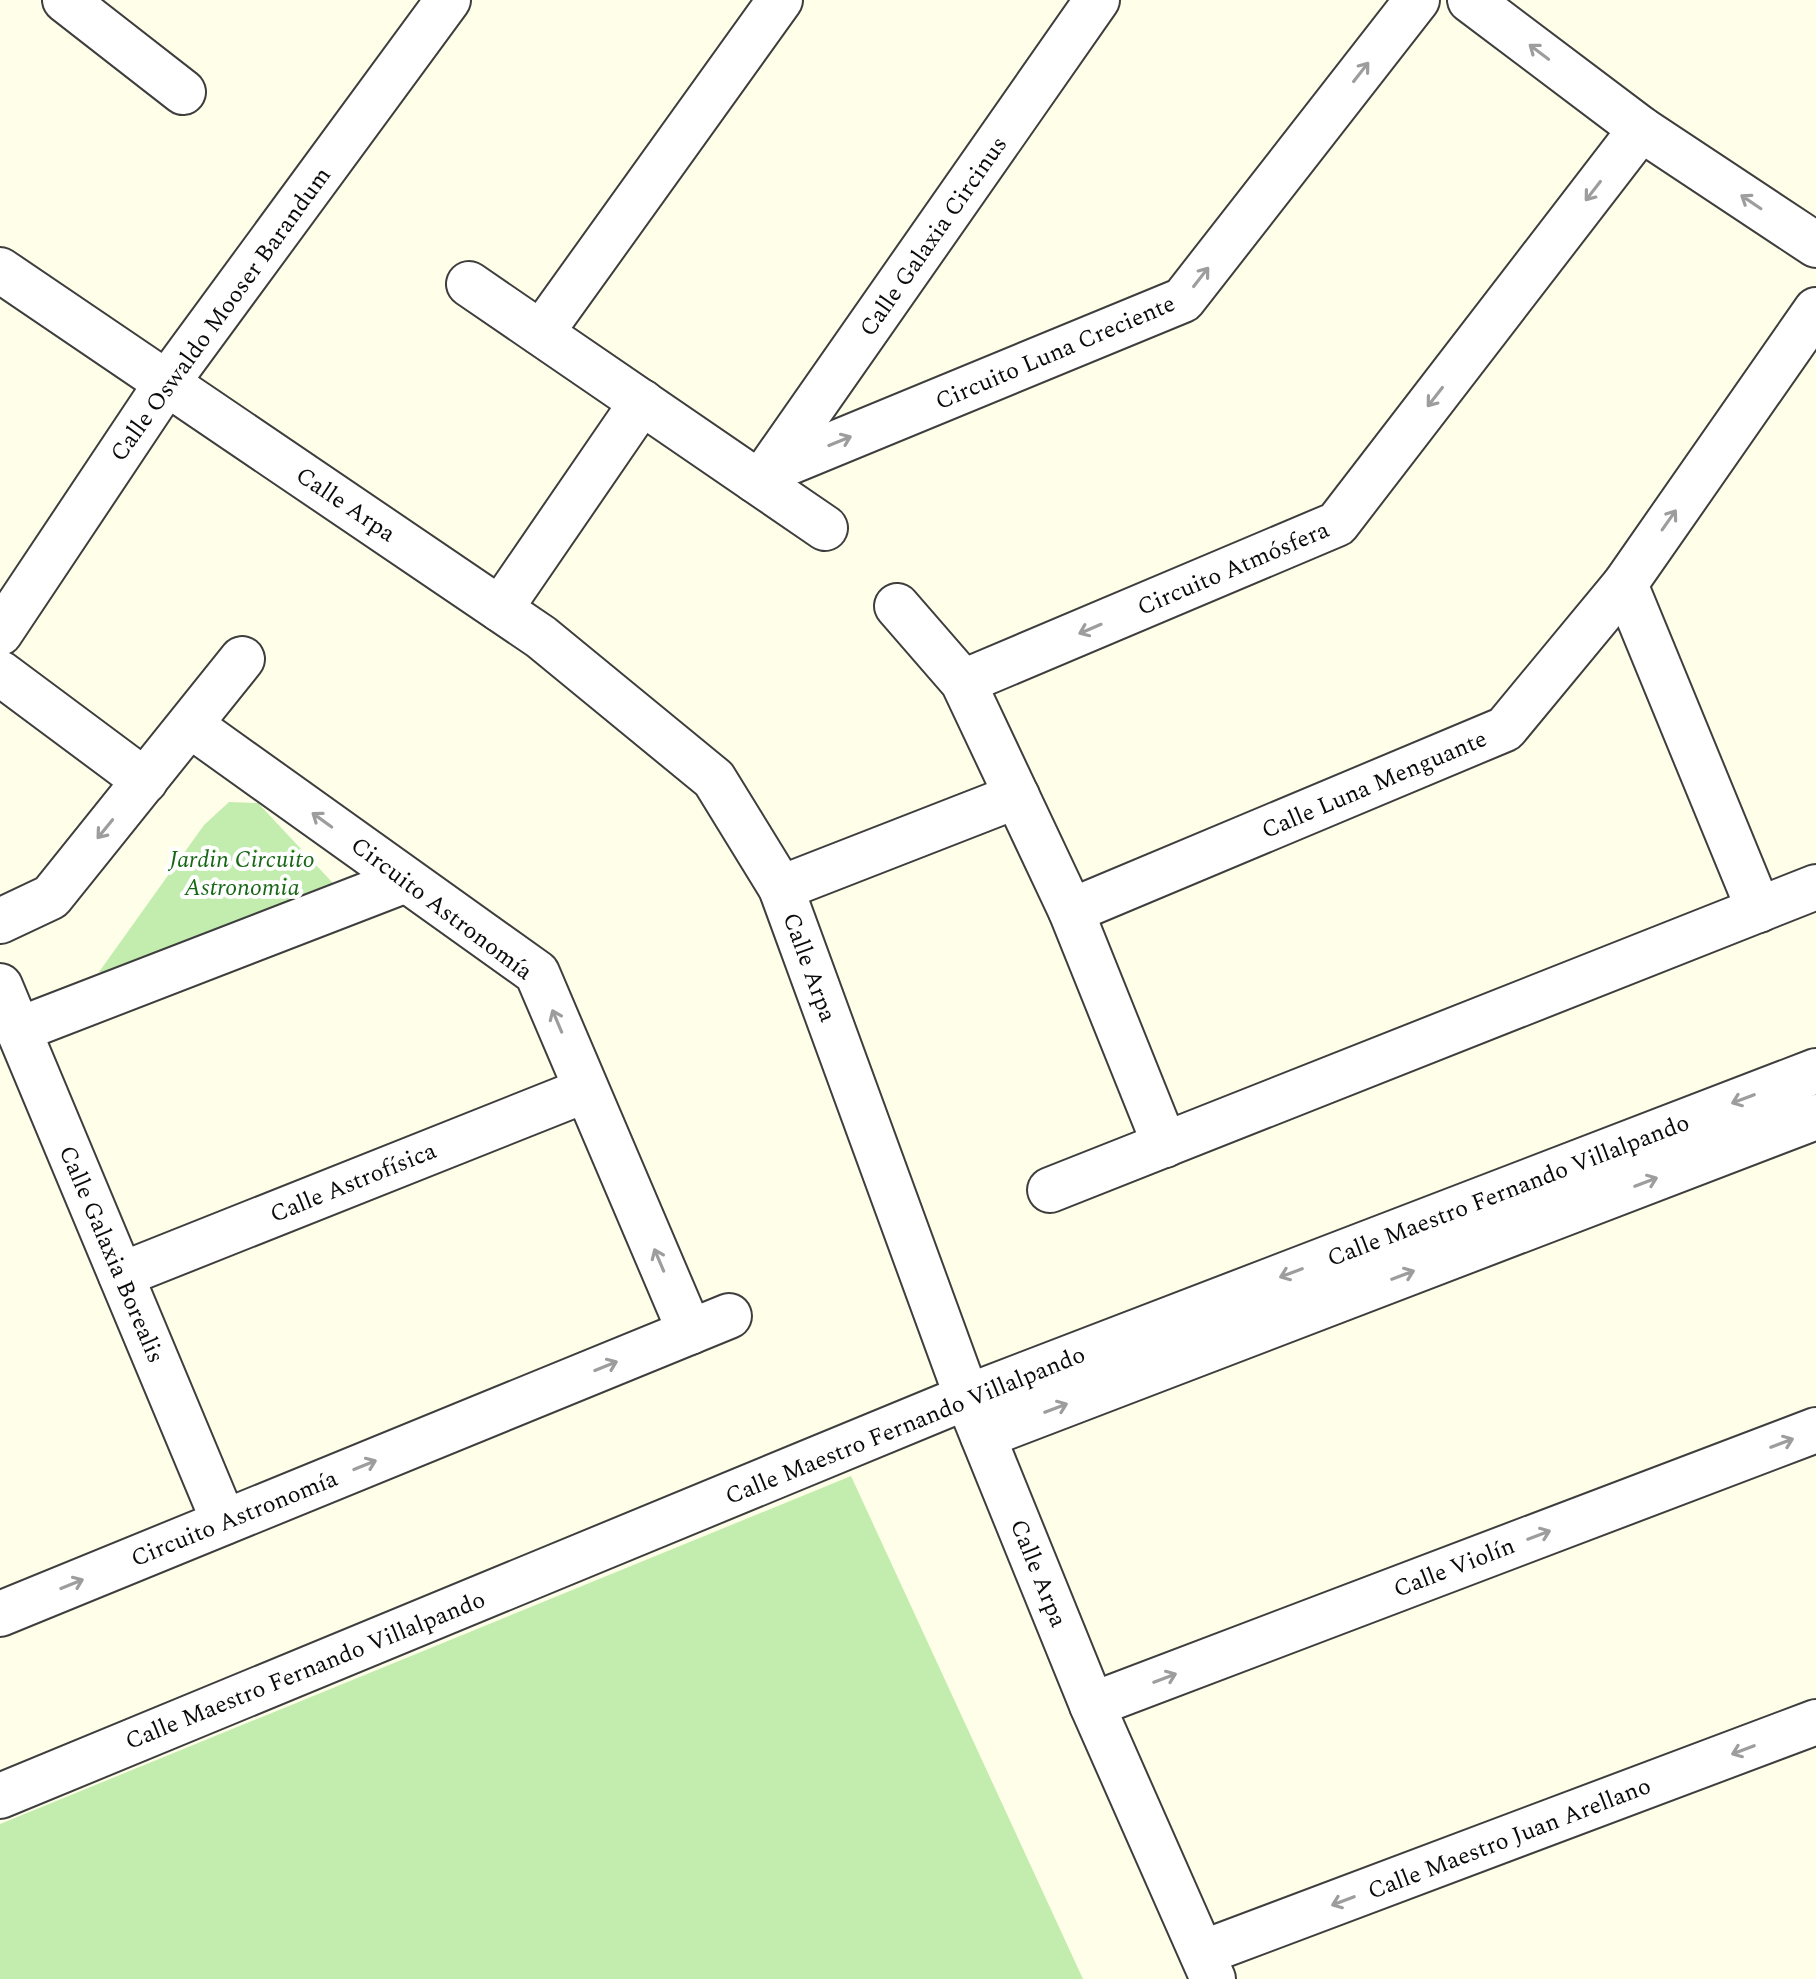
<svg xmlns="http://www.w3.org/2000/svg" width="1816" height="1979" font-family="Spectral,serif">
<rect width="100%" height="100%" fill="#ffffe9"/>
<g fill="#c3edaf">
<path d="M 229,802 L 258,803 L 346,897 L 117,983 L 99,972 L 204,825 Z"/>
<path d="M 851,1476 L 1083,1979 L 0,1979 L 0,1824 Z"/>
</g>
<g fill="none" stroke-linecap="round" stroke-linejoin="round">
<defs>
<g id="minor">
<path d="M 65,0 L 183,92"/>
<path d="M 1470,0 L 1641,129 L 1816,245"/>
<path d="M 0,270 L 541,637 L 714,779 L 781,888 L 967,1397 L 1092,1705 L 1213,1979"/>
<path d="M 469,284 L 825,528"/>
<path d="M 541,333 L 780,0"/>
<path d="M 768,471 L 1097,0"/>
<path d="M 755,480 L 768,471 L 1183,300 L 1417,0"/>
<path d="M 1625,584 L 1759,910"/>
<path d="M 897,606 L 963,682 L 1071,911 L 1165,1145"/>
<path d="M 500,609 L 642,402"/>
<path d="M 0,633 L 166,384 L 448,0"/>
<path d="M 0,673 L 145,781"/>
<path d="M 963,682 L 1337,524 L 1641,129"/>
<path d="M 190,725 L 537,973 L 690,1332"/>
<path d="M 781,888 L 1017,796"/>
<path d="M 1071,911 L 1505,729 L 1625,584 L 1816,310"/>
<path d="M 0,921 L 51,897 L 242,659"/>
<path d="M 0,986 L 224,1522"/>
<path d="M 18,1030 L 406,880"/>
<path d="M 1050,1190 L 1816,887"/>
<path d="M 121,1275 L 586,1090"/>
<path d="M 983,1436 L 1816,1117"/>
<path d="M 0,1614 L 729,1316"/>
<path d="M 1092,1705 L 1816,1430"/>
<path d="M 0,1796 L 967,1397 L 1816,1071"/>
<path d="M 1202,1953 L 1816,1722"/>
</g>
</defs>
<use href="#minor" stroke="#3e3e3e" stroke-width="48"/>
<use href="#minor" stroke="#fff" stroke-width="44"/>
</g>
<defs><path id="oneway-shaft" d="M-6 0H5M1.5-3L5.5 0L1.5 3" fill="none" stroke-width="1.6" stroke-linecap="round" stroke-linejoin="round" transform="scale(2)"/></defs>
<g stroke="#9d9d9d">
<use href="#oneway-shaft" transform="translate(1539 52) rotate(-143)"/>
<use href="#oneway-shaft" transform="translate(1361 72) rotate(-52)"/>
<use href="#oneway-shaft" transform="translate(1593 191) rotate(128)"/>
<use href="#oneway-shaft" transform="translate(1751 202) rotate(-146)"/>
<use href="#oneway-shaft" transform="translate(1201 277) rotate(-52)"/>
<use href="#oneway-shaft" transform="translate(1435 397) rotate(128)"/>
<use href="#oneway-shaft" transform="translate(840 441) rotate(-22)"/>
<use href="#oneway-shaft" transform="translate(1669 520) rotate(-55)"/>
<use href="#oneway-shaft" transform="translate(1090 629) rotate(157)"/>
<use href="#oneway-shaft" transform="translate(322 820) rotate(-144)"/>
<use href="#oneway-shaft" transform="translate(105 829) rotate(129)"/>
<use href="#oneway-shaft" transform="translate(557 1021) rotate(-113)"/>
<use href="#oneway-shaft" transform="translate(1743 1099) rotate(159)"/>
<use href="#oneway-shaft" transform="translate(1646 1182) rotate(-21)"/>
<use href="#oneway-shaft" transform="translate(659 1260) rotate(-113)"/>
<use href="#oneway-shaft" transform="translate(1291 1273) rotate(159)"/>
<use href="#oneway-shaft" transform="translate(1403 1275) rotate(-21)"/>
<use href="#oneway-shaft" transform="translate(606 1366) rotate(-22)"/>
<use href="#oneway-shaft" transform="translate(1056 1408) rotate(-21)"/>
<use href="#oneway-shaft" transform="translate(1782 1443) rotate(-21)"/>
<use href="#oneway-shaft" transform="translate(365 1465) rotate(-22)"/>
<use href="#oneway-shaft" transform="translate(1539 1535) rotate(-21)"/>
<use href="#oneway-shaft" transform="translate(72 1584) rotate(-22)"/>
<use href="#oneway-shaft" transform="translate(1165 1678) rotate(-21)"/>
<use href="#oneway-shaft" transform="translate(1743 1750) rotate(159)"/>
<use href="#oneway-shaft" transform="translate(1343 1901) rotate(159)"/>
</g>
<g text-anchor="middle" stroke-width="8" stroke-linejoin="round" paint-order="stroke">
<g font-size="24" fill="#0b0b0b" stroke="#fff">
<text transform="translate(933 236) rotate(-55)" y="8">Calle Galaxia Circinus</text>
<text transform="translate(220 314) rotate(-54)" y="8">Calle Oswaldo Mooser Barandum</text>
<text transform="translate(1055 352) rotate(-23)" y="8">Circuito Luna Creciente</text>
<text transform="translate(346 504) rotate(34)" y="8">Calle Arpa</text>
<text transform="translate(1233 568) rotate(-23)" y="8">Circuito Atmósfera</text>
<text transform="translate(1374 784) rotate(-23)" y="8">Calle Luna Menguante</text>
<text transform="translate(442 908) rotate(37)" y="8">Circuito Astronomía</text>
<text transform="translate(810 967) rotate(70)" y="8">Calle Arpa</text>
<text transform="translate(353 1182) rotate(-22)" y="8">Calle Astrofísica</text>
<text transform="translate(1508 1190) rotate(-21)" y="8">Calle Maestro Fernando Villalpando</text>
<text transform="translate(112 1254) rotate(67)" y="8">Calle Galaxia Borealis</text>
<text transform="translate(905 1425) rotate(-22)" y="8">Calle Maestro Fernando Villalpando</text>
<text transform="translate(234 1518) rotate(-22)" y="8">Circuito Astronomía</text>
<text transform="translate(1454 1567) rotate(-21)" y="8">Calle Violín</text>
<text transform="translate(1039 1573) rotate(68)" y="8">Calle Arpa</text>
<text transform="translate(305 1670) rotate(-22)" y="8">Calle Maestro Fernando Villalpando</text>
<text transform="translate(1509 1838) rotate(-21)" y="8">Calle Maestro Juan Arellano</text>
</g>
<g font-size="24" font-style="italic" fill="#176716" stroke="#fff">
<text x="242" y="867">Jardin Circuito<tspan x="242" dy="28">Astronomia</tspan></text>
</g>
</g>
</svg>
